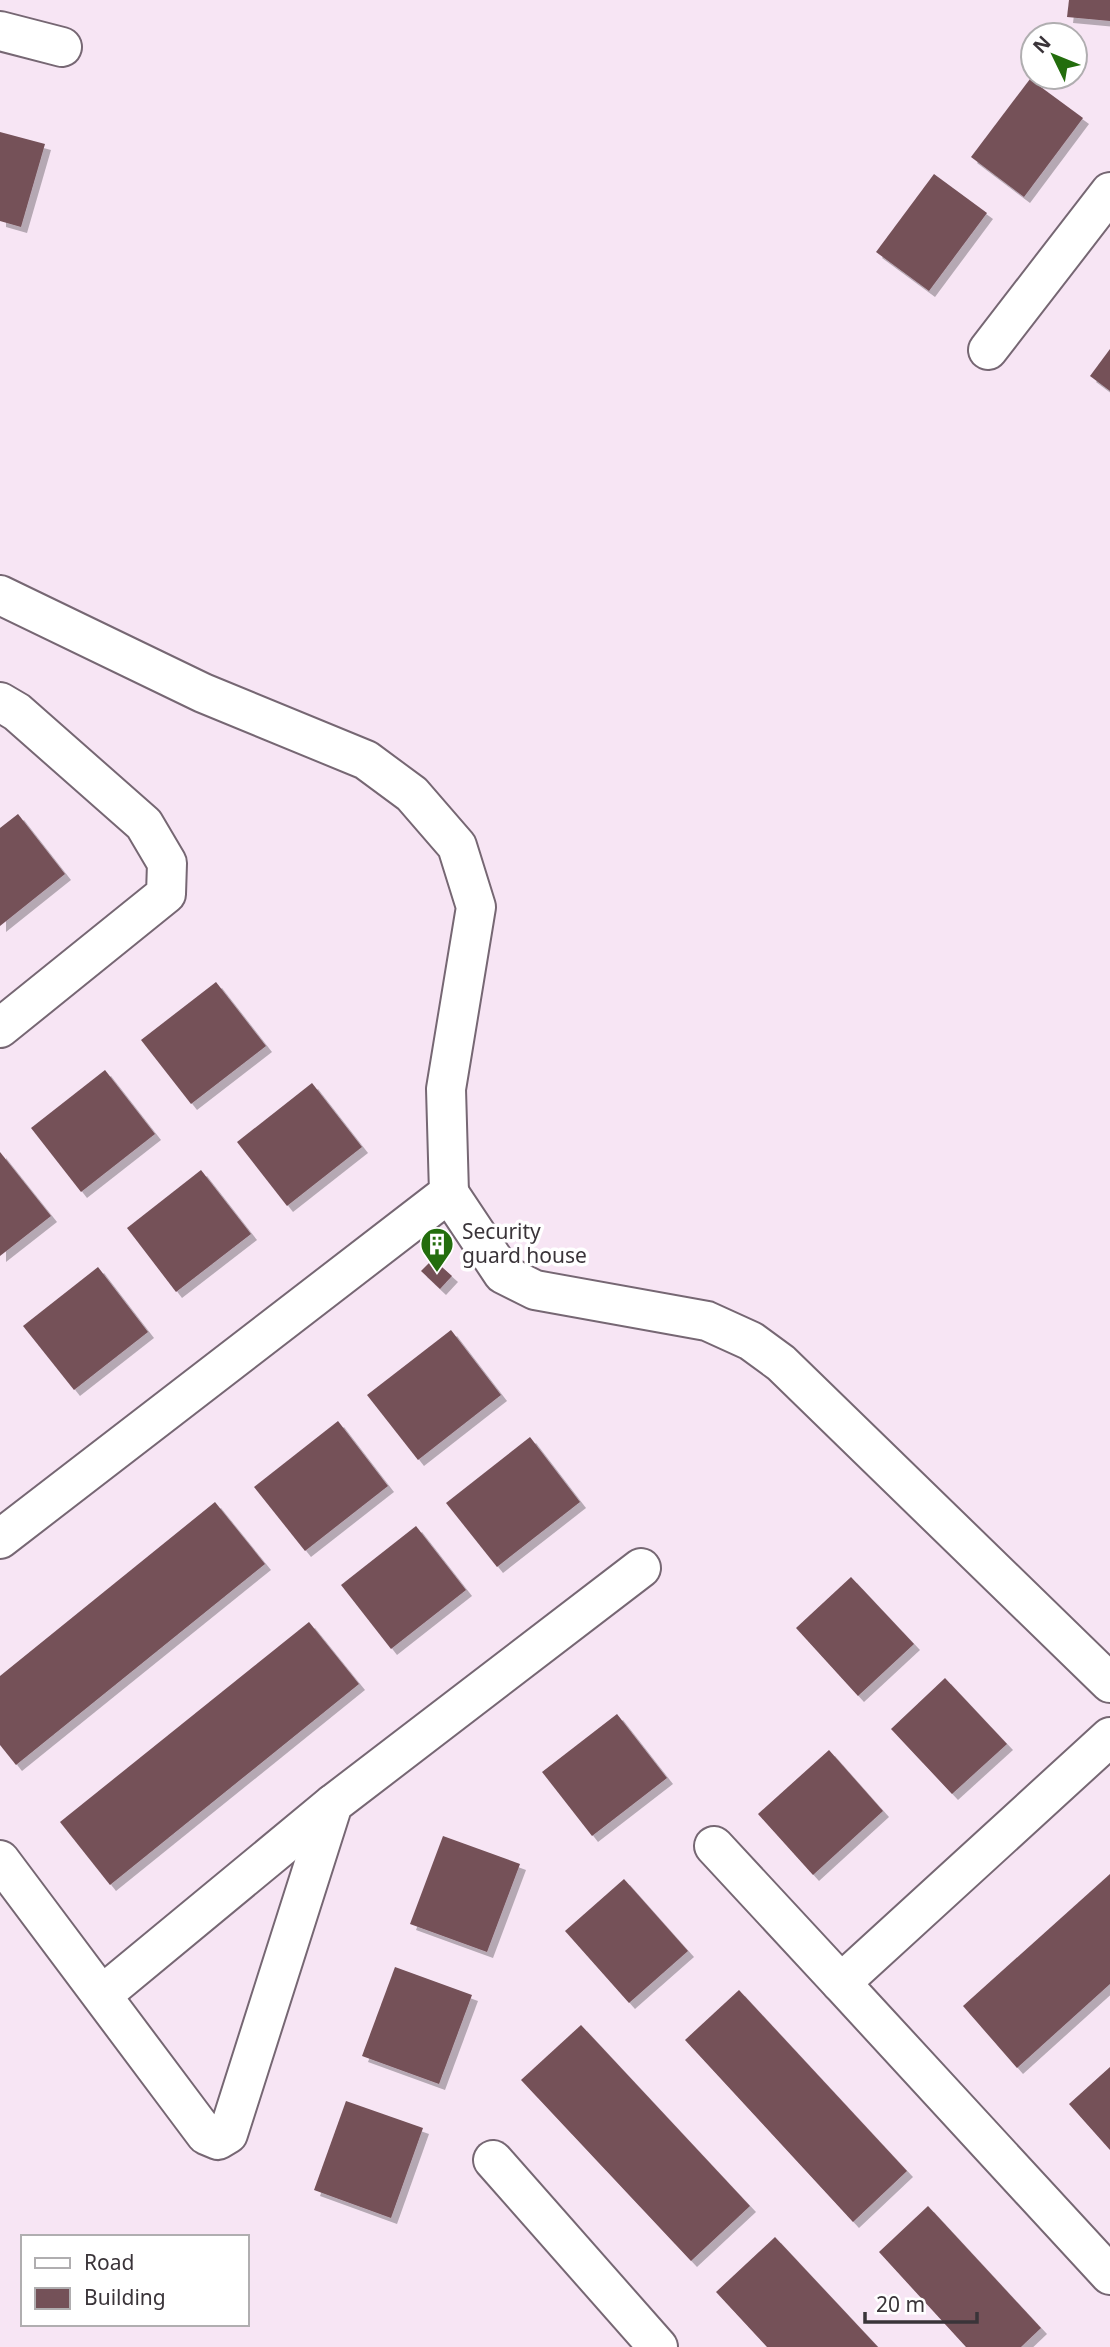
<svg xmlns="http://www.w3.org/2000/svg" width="1110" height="2347" font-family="'Noto Sans',sans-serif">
<defs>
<filter id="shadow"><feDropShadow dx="6" dy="6" stdDeviation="0" flood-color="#0004"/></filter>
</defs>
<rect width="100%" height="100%" fill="#f7e5f4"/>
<g fill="#745158" filter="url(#shadow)">
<path d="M 1069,0 L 1110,0 L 1110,21 L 1067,17 Z"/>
<path d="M 1030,79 L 1083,118 L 1024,197 L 971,157 Z"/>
<path d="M 0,132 L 45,144 L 21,227 L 0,221 Z"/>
<path d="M 934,174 L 987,213 L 929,291 L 876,252 Z"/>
<path d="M 1110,349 L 1110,391 L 1090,376 Z"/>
<path d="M 18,814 L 65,874 L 0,926 L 0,828 Z"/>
<path d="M 216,982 L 266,1046 L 191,1104 L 141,1040 Z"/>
<path d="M 105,1070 L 155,1134 L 81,1192 L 31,1128 Z"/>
<path d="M 312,1083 L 362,1147 L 287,1206 L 237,1142 Z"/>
<path d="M 0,1152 L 51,1216 L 0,1256 Z"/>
<path d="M 201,1170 L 251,1234 L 176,1292 L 127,1228 Z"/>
<path d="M 433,1259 L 452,1276 L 440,1289 L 421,1271 Z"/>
<path d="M 98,1267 L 148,1332 L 74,1390 L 23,1326 Z"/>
<path d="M 451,1330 L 501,1395 L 418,1460 L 367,1395 Z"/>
<path d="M 338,1421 L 388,1486 L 305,1551 L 254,1487 Z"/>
<path d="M 530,1437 L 580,1502 L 497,1567 L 446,1503 Z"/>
<path d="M 215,1502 L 265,1564 L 16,1765 L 0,1745 L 0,1676 Z"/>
<path d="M 416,1526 L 466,1590 L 391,1649 L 341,1585 Z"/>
<path d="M 851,1577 L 914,1644 L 858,1696 L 796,1628 Z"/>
<path d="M 309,1622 L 359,1684 L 110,1885 L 60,1822 Z"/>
<path d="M 945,1678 L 1007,1744 L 952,1794 L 891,1729 Z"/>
<path d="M 617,1714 L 667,1778 L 592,1836 L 542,1772 Z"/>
<path d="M 829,1750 L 883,1811 L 813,1875 L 758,1814 Z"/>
<path d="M 443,1836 L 520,1864 L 487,1952 L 410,1924 Z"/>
<path d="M 1110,1874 L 1110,1984 L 1017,2068 L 963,2006 Z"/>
<path d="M 624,1879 L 688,1951 L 629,2003 L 565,1931 Z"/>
<path d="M 395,1967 L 472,1995 L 439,2084 L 362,2056 Z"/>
<path d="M 739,1990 L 907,2171 L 853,2222 L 685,2040 Z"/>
<path d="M 581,2025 L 750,2206 L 691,2261 L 521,2080 Z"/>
<path d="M 1110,2067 L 1110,2150 L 1069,2104 Z"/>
<path d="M 346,2101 L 423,2128 L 391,2218 L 314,2190 Z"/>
<path d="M 928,2206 L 1041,2328 L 1021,2347 L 966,2347 L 879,2252 Z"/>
<path d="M 775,2237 L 878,2347 L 767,2347 L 716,2292 Z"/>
</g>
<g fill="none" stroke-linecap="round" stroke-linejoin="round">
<defs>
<g id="minor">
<path d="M 0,31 L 62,47"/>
<path d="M 988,350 L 1110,192"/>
<path d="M 0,595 L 203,693 L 366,760 L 412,794 L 457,846 L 476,907 L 446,1089 L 449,1193 L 0,1539"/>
<path d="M 0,702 L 17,712 L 144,824 L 167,863 L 166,894 L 0,1028"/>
<path d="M 449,1193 L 503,1274 L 535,1290 L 707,1321 L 751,1341 L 781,1363 L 1110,1683"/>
<path d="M 1110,1737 L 841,1983 L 1110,2275"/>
<path d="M 714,1846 L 841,1983"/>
<path d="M 0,1860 L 206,2135 L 218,2140 L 228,2134 L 333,1804 L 641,1568"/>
<path d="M 102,1995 L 333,1804"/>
<path d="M 493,2160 L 658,2347"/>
</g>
</defs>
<use href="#minor" stroke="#766773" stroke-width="42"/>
<use href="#minor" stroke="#fff" stroke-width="38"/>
</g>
<defs>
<symbol id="building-pin" viewBox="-11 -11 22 30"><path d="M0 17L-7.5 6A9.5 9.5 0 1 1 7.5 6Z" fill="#236d0d" stroke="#fff"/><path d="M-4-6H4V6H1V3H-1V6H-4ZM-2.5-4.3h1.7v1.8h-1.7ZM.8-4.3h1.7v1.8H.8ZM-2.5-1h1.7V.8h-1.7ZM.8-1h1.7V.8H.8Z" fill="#fff"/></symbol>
</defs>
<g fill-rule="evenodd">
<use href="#building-pin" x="418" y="1225" width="38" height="52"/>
</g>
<g text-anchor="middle" stroke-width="7" stroke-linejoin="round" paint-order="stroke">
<g font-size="21" fill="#3a3439" stroke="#fff" text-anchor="start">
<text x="462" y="1239">Security<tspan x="462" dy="24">guard house</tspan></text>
</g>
</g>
<rect x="21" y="2235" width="228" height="91" fill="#ffffff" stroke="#b0aeb0" stroke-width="2"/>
<rect x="35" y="2258" width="35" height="10" fill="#ffffff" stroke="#b0aeb0" stroke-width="2"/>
<text x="84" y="2270" font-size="21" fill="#3a3439">Road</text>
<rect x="35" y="2288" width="35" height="21" fill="#745158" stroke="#b0aeb0" stroke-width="2"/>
<text x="84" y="2305" font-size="21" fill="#3a3439">Building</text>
<g transform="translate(1054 56) rotate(313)"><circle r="33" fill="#ffffff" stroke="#b0aeb0" stroke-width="2"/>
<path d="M0-5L12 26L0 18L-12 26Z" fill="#236d0d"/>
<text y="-10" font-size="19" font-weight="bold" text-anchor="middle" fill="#3a3439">N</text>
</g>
<path d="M865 2312v10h112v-10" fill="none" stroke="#3a3439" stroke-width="3.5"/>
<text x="876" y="2312" font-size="21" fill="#3a3439" stroke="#ffffff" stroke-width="5" paint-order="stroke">20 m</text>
</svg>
